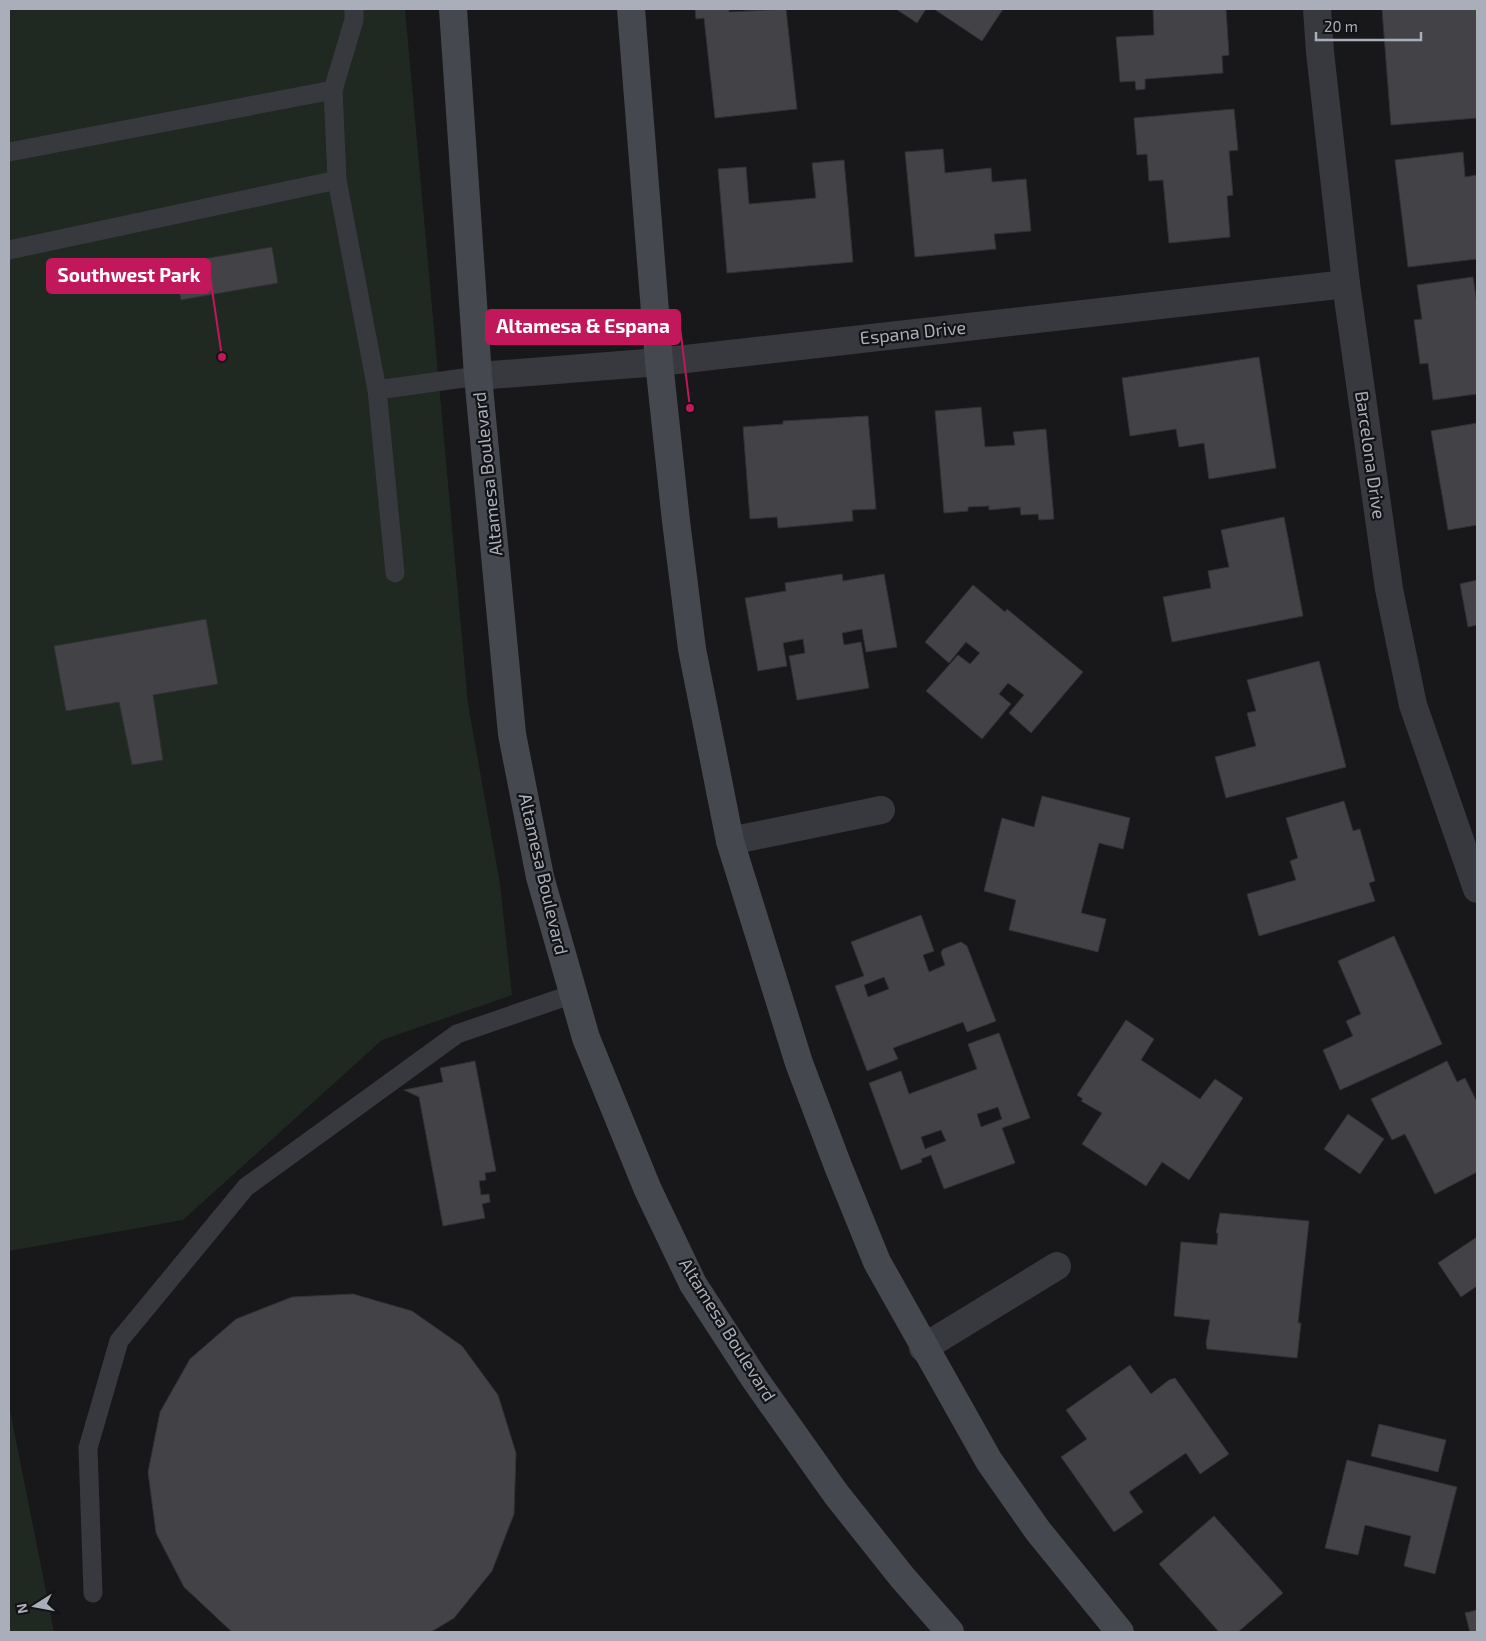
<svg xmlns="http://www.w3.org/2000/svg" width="1486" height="1641" font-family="'Exo 2',sans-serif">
<rect width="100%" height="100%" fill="#18181a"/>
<g fill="#1f2821">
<path d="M 9,9 L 405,9 L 468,704 L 500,884 L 512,995 L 382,1040 L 183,1220 L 9,1251 Z"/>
<path d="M 9,1405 L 54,1632 L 9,1632 Z"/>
</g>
<g fill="#424247" stroke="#323136" fill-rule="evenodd">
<path d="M 695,9 L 729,9 L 729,12 L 786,9 L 797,109 L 715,118 L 704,18 L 696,19 Z"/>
<path d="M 896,9 L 926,9 L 917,23 Z"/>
<path d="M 934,9 L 1003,9 L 982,41 Z"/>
<path d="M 1153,9 L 1226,9 L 1229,55 L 1222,56 L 1223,73 L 1145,79 L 1145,89 L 1136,90 L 1135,81 L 1120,82 L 1116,37 L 1154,35 Z"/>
<path d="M 1382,9 L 1477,9 L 1477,118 L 1391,125 Z"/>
<path d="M 1234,109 L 1238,150 L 1229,151 L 1233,195 L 1227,196 L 1230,237 L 1169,243 L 1163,180 L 1149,181 L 1147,154 L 1137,155 L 1134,118 Z"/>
<path d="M 943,149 L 945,173 L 991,168 L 992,182 L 1026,179 L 1031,231 L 994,234 L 996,249 L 915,257 L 905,152 Z"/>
<path d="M 1463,152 L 1465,177 L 1477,175 L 1477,259 L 1408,267 L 1395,160 Z"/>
<path d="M 844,160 L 853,262 L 727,273 L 718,169 L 746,167 L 749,204 L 816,198 L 812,163 Z"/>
<path d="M 272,247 L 278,283 L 181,300 L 174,264 Z"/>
<path d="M 1473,277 L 1477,304 L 1477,394 L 1433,400 L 1428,363 L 1420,364 L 1414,320 L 1422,319 L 1417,285 Z"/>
<path d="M 1259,357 L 1276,468 L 1209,479 L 1204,443 L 1179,447 L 1176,429 L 1130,436 L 1122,378 Z"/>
<path d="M 981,407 L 985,447 L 1015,445 L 1013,432 L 1046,429 L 1054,519 L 1039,520 L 1038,514 L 1021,515 L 1020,507 L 989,510 L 989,506 L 968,507 L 968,511 L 944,513 L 935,411 Z"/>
<path d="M 868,416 L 876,509 L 852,510 L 853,521 L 778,528 L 777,517 L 750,519 L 743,427 L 783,424 L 783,421 Z"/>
<path d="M 1477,423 L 1477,525 L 1448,530 L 1431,431 Z"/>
<path d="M 1284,517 L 1303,616 L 1172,642 L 1163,597 L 1211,588 L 1208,571 L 1229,567 L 1221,530 Z"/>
<path d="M 842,574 L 843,581 L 884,574 L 897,647 L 866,652 L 862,629 L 842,633 L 844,645 L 861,642 L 869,688 L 797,700 L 789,656 L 805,653 L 803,639 L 783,643 L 787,666 L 758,671 L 745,598 L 786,591 L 785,583 Z"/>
<path d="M 1477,580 L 1477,625 L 1468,627 L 1460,584 Z"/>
<path d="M 973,585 L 1005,612 L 1007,609 L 1083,672 L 1031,733 L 1009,713 L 1024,695 L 1008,683 L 999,694 L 1011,704 L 982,739 L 926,691 L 958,655 L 970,664 L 980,653 L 966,642 L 949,663 L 925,642 Z"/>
<path d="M 206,619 L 218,684 L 153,695 L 163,760 L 132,765 L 119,702 L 66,711 L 54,646 Z"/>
<path d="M 1319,661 L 1346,767 L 1226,798 L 1215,757 L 1256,746 L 1247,713 L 1256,711 L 1247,680 Z"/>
<path d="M 1042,796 L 1130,818 L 1123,849 L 1099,843 L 1081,913 L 1106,919 L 1098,952 L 1009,930 L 1016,900 L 984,891 L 1002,818 L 1034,827 Z"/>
<path d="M 1344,801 L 1353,831 L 1360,829 L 1375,881 L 1369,883 L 1375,901 L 1259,936 L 1247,894 L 1296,880 L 1290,861 L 1298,858 L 1286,818 Z"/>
<path d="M 921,915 L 934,951 L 923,955 L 929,972 L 945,965 L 941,953 L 943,949 L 961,942 L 967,946 L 996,1021 L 967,1032 L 963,1022 L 893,1048 L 898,1059 L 867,1071 L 835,986 L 864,976 L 851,942 ZM 884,977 L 889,989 L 868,997 L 864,985 Z"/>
<path d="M 1394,936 L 1442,1044 L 1340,1090 L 1323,1050 L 1353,1036 L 1346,1021 L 1361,1014 L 1338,961 Z"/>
<path d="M 1126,1020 L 1154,1039 L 1141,1060 L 1200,1099 L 1215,1079 L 1243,1098 L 1189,1180 L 1162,1162 L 1146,1186 L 1082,1144 L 1102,1113 L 1081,1101 L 1083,1099 L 1077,1095 Z"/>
<path d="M 999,1033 L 1030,1118 L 1002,1128 L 1015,1163 L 944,1189 L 931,1155 L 921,1159 L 922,1162 L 901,1170 L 869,1083 L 901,1071 L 909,1094 L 977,1069 L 968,1044 ZM 998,1107 L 1002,1119 L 981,1127 L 977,1114 ZM 941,1130 L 946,1141 L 925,1149 L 921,1137 Z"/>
<path d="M 475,1061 L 496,1171 L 485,1173 L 486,1180 L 479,1181 L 481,1195 L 489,1194 L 490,1202 L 482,1204 L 485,1218 L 443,1226 L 419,1097 L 404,1090 L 443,1082 L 440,1068 Z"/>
<path d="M 1447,1061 L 1457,1082 L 1465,1078 L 1477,1102 L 1477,1172 L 1435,1194 L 1405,1134 L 1392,1140 L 1371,1099 Z"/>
<path d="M 1348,1114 L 1384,1139 L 1360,1174 L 1324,1149 Z"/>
<path d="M 1220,1213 L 1309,1221 L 1298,1323 L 1301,1323 L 1297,1358 L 1207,1349 L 1206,1343 L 1210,1320 L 1174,1316 L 1181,1242 L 1217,1245 L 1218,1233 L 1216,1233 Z"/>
<path d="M 1477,1237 L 1477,1286 L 1461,1297 L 1438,1263 Z"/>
<path d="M 353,1294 L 412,1311 L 462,1346 L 498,1395 L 516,1453 L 514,1514 L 492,1571 L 454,1618 L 431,1632 L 232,1632 L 184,1587 L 156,1533 L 148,1472 L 160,1412 L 190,1359 L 236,1319 L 292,1297 Z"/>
<path d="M 1130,1365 L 1151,1394 L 1169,1380 L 1175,1378 L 1229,1454 L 1200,1474 L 1186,1453 L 1129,1492 L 1143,1512 L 1114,1532 L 1061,1457 L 1087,1439 L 1066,1410 Z"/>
<path d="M 1379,1424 L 1446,1440 L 1438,1472 L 1371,1456 Z"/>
<path d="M 1347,1460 L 1457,1487 L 1435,1574 L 1404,1566 L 1411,1536 L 1365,1525 L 1358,1555 L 1325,1548 Z"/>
<path d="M 1214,1516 L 1283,1593 L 1238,1632 L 1219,1632 L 1159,1564 Z"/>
<path d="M 1477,1610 L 1477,1632 L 1470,1632 L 1465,1613 Z"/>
</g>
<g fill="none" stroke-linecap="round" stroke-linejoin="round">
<g stroke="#38393f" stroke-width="19">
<path d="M 333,90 L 337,180"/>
<path d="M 9,152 L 333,90 L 354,20 L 354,9"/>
<path d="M 9,250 L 337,180 L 377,390 L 478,376"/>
<path d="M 377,390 L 395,573"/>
<path d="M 93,1593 L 88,1448 L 119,1341 L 246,1187 L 457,1034 L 573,994"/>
</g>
<g stroke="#38393f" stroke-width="28">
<path d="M 1317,9 L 1320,52 L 1346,284 L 1389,589 L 1413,705 L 1477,889"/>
<path d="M 478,376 L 659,362 L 1346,284"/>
<path d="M 730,841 L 881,810"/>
<path d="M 923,1348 L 1057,1266"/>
</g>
<g stroke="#46484f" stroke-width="28">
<path d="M 453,9 L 478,376 L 512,734 L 540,877 L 586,1038 L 648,1190 L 693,1284 L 754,1378 L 836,1494 L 902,1577 L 950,1632"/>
<path d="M 631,9 L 659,362 L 676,521 L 692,649 L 730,841 L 799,1063 L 838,1166 L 877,1262 L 989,1461 L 1038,1531 L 1120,1632"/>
</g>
</g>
<g text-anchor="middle" stroke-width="4.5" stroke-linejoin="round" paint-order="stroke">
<g font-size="18" fill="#a9aeba" stroke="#131315">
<text transform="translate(913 333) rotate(-6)" y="6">Espana Drive</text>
<text transform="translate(1370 455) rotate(82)" y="6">Barcelona Drive</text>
<text transform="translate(488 474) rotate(-96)" y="6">Altamesa Boulevard</text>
<text transform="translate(543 874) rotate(77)" y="6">Altamesa Boulevard</text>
<text transform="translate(727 1330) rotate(58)" y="6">Altamesa Boulevard</text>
</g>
</g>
<path fill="none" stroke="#c2185b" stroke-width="2" d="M222 357L210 276M690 408L680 327"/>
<g fill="#c2185b" stroke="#131315" stroke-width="2">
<circle cx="222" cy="357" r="5"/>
<circle cx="690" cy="408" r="5"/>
</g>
<g fill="#c2185b" stroke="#c2185b" stroke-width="2">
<rect x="47" y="259" width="163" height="34" rx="5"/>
<rect x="486" y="310" width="194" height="34" rx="5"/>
</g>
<g font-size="19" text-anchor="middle" font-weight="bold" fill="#fff">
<text x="129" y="282">Southwest Park</text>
<text x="583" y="333">Altamesa &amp; Espana</text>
</g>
<rect width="1486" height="1641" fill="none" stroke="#a9aeba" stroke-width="20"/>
<g transform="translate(35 1606) rotate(259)" stroke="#131315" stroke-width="4" paint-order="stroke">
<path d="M0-4L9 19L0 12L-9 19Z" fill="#a9aeba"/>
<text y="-8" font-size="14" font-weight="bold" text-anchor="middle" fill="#a9aeba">N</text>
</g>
<path d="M1316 32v8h105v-8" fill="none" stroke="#a9aeba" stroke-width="2.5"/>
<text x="1324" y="32" font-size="15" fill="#a9aeba" stroke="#131315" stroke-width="4" paint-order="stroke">20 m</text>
</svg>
